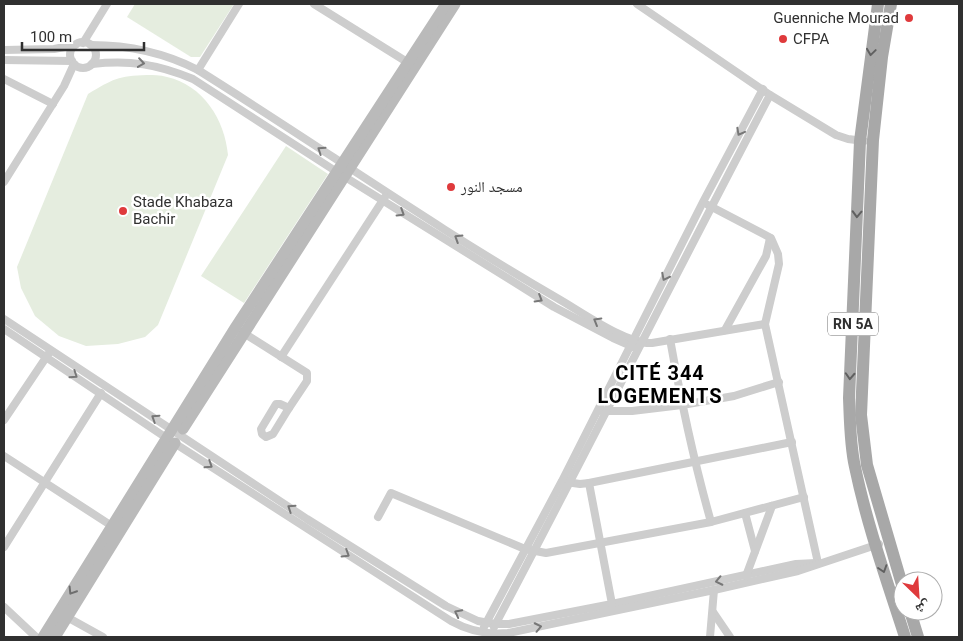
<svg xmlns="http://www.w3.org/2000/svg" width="963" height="641" font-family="Roboto,'Noto Naskh Arabic',sans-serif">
<rect width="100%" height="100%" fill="#fff"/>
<g fill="#e5eddf">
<path d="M 135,4 L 234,4 L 200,57 L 191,57 L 127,17 Z"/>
<path d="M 147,75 C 153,75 160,75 167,77 C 203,85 225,120 228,155 L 158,325 L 145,337 L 118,344 L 86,346 L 59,336 L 35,316 L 21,288 L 17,267 L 88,94 C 113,79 118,76 147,75 Z"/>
<path d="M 286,146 L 328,174 L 244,303 L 201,276 Z"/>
</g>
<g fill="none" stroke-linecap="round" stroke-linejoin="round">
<g stroke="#cdcdcd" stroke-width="8">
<path d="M 314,4 L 407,62"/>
<path d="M 637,4 L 770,95 L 836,135 L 848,139 L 864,141"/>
<circle cx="83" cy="55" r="13"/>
<path d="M 83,43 L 107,4"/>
<path d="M 91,45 C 127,45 165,53 198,70 C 318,145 434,227 557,298 C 580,311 627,345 652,343 L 765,324"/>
<path d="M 4,50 L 54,49 L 75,45"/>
<path d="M 4,60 L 72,61"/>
<path d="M 92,64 C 130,60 157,64 193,79 L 337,172 L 554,307 L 613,338 L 638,349"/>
<path d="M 198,70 L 239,4"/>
<path d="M 4,79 L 53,104"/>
<path d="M 4,182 L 64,86 L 74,64"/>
<path d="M 708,205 L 771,238 L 778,254 L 779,264 L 765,324 L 818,563"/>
<path d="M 4,319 L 307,519 L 446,606 L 478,621 L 495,624 L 509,624 L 612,604 L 796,564 L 816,563"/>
<path d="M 4,329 L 168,439 L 451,621 C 469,631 488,635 508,633 L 714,590 L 798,571 L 879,544"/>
<path d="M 725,330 L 766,256 L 770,238"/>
<path d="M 242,332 L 307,373 L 307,381 L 289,408"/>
<path d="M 670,339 C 681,401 694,462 711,522"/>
<path d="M 281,357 L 385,197"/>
<path d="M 276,404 L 280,404 L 289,408 L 273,434 L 266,437 L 262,434 L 261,429 Z"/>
<path d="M 602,411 L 632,411 L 682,405 L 734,396 L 779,382"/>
<path d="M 4,420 L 49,353"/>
<path d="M 4,456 L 115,528"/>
<path d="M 566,482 L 580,484 L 589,483 L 792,442"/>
<path d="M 589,483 L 612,604"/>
<path d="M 745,513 L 755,551"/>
<path d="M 378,517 L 391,493 L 525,549 L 546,553 L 711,522 L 804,497"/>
<path d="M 4,547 L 101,393"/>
<path d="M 746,576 L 772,506"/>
<path d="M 4,607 L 36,637"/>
<path d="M 713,612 L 730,637"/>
<path d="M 65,616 L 103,637"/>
<path d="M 484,627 L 562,481 L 703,202 L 763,89"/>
<path d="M 494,627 C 588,450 677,271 770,95"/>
<path d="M 710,637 L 714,590"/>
</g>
<g stroke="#bababa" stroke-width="11">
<path d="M 183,429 L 455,4"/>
<path d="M 43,637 L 235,328 L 446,4"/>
<path d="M 55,637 L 175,443"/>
</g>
<g stroke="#a8a8a8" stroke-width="12">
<path d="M 878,4 L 860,141 L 849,398 C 850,422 850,445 855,467 C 867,525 887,581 905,637"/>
<path d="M 891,4 L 882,57 L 873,140 L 861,415 L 867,465 L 903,588"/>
<path d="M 910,611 L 918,637"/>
</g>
</g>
<defs><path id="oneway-chevron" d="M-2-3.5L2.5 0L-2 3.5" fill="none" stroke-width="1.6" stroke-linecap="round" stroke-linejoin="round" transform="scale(1.25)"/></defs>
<g stroke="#606060">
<use href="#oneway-chevron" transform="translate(871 52) rotate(98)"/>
<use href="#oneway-chevron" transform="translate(857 214) rotate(92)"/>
<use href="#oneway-chevron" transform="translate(850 376) rotate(93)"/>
<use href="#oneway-chevron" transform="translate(883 569) rotate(72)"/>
</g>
<g stroke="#777">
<use href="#oneway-chevron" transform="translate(141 63) rotate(8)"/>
<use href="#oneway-chevron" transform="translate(740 132) rotate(118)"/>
<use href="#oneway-chevron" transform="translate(321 150) rotate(-146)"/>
<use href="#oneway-chevron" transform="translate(401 213) rotate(32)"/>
<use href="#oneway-chevron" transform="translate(458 238) rotate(-148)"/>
<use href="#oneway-chevron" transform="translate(665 277) rotate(117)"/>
<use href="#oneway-chevron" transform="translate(539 299) rotate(31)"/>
<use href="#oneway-chevron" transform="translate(597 321) rotate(-150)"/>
<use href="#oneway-chevron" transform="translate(74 375) rotate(34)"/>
<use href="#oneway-chevron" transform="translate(155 418) rotate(-147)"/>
<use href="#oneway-chevron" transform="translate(209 465) rotate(33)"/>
<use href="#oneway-chevron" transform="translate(291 508) rotate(-146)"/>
<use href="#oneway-chevron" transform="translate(346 554) rotate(32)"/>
<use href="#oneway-chevron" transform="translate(719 581) rotate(168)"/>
<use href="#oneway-chevron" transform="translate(458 613) rotate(-153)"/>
<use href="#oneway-chevron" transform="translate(538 627) rotate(-12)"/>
</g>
<use stroke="#6e6e6e" href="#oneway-chevron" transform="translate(72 591) rotate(122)"/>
<g fill="#df3a3c" stroke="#fff" stroke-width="2">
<circle cx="909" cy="18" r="5"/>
<circle cx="783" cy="39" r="5"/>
<circle cx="451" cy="187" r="5"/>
<circle cx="123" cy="211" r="5"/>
</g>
<g text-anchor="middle" stroke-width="5" stroke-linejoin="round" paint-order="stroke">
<rect fill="#fff" stroke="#6e6e6e" stroke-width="1" x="828" y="312.5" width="50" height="23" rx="4"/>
<g font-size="14" font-weight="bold" fill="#303030">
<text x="853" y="329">RN 5A</text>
</g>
<g font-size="15" fill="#303030" stroke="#fff" text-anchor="start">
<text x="899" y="23" text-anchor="end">Guenniche Mourad</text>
<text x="793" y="44">CFPA</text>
<text x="461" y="192">مسجد النور</text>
<text x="133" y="207">Stade Khabaza<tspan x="133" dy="17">Bachir</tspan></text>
</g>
<g font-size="20" font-weight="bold" letter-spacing="1" fill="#000" stroke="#fff">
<text x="660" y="380">CITÉ 344<tspan x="660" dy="23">LOGEMENTS</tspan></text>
</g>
</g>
<rect width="963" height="641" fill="none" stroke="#303030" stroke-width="10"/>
<g transform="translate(918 596) rotate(155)"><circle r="24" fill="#ffffff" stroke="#acacac"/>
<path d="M0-4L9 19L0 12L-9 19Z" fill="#df3a3c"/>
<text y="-8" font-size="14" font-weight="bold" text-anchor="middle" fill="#303030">ش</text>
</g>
<path d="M22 42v8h122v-8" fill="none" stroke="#303030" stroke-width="2.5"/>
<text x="30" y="42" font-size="15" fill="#303030" stroke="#ffffff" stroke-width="4" paint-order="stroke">100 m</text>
</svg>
